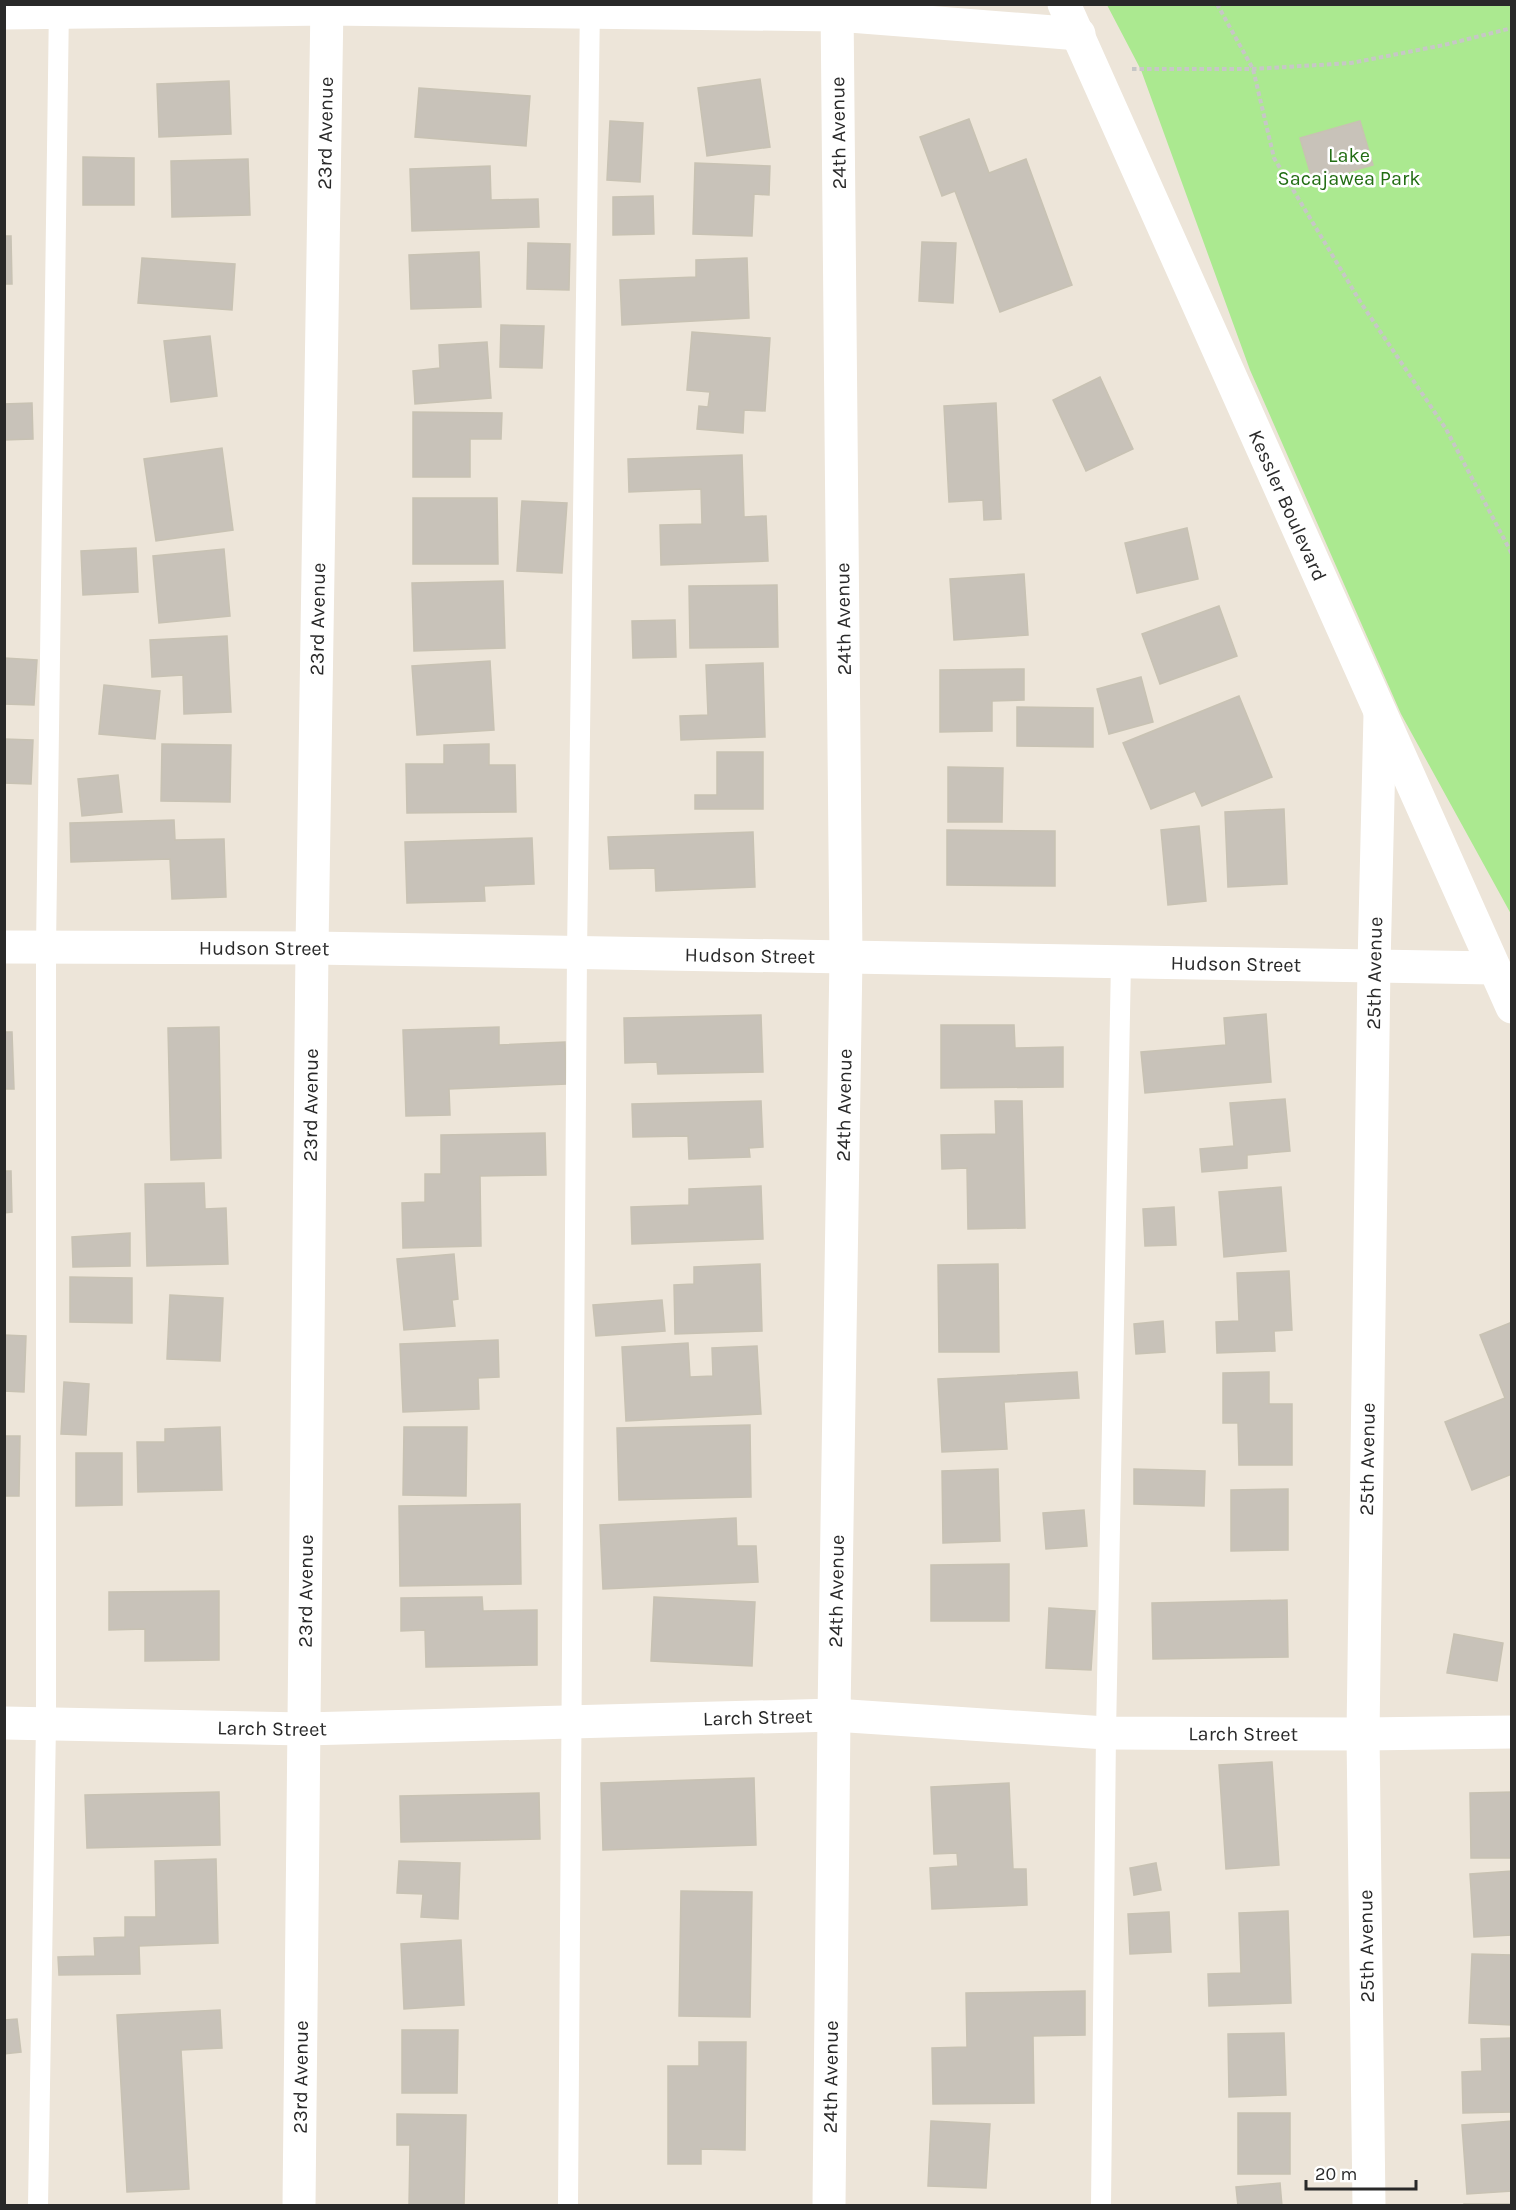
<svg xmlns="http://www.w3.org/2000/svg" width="1516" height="2210" font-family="Karla,sans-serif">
<rect width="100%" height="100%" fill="#ede5d9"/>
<path fill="#abe990" d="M 1107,5 L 1511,5 L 1511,914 L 1401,714 L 1250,370 L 1141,70 Z"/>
<g fill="#c8c2b9" stroke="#c8c2b3" stroke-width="1.5">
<path d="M 760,79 L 770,147 L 707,156 L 698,88 Z"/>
<path d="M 229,81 L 231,134 L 159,137 L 157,84 Z"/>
<path d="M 419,88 L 530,96 L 526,146 L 415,137 Z"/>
<path d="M 969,119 L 989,173 L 1026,159 L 1072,285 L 1000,312 L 955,191 L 942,196 L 920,137 Z"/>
<path d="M 610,121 L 643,123 L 640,182 L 607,180 Z"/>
<path d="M 1360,121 L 1373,165 L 1313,182 L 1300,138 Z"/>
<path d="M 83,157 L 134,158 L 134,205 L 83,205 Z"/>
<path d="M 248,159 L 250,215 L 172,217 L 171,161 Z"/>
<path d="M 695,163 L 770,166 L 769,195 L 754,194 L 752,236 L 693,234 Z"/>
<path d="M 490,166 L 491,200 L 538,199 L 539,227 L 412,231 L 410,169 Z"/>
<path d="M 653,196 L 654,234 L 613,235 L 613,197 Z"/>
<path d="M 4,236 L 11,236 L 12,284 L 4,284 Z"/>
<path d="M 922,242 L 956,243 L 953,303 L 919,301 Z"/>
<path d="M 528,243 L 570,244 L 569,290 L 527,289 Z"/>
<path d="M 479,252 L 481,307 L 411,309 L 409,255 Z"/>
<path d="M 142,258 L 235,264 L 232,310 L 138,303 Z"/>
<path d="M 747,258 L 749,318 L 622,325 L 620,280 L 696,277 L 696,260 Z"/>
<path d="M 501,325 L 544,326 L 542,368 L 500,367 Z"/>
<path d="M 692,332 L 770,338 L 765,411 L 744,410 L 743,433 L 697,429 L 699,406 L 708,407 L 710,392 L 687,390 Z"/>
<path d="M 210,336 L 217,396 L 171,402 L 164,341 Z"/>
<path d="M 487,342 L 491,398 L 415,404 L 413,371 L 440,368 L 439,345 Z"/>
<path d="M 1100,377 L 1133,449 L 1086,471 L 1053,400 Z"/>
<path d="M 32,403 L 33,439 L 4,440 L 4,404 Z"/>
<path d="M 996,403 L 1001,519 L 984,520 L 983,500 L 949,502 L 944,406 Z"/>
<path d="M 413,412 L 502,413 L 501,439 L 470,439 L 470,477 L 413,477 Z"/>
<path d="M 222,448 L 233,530 L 156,541 L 144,459 Z"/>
<path d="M 742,455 L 744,517 L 766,516 L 768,561 L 661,565 L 660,525 L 702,524 L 701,489 L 629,492 L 628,459 Z"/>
<path d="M 413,498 L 497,498 L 498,564 L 413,564 Z"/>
<path d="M 522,501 L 567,503 L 562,573 L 517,571 Z"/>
<path d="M 1187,528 L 1198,579 L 1137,593 L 1125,543 Z"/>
<path d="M 136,548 L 138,592 L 83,595 L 81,551 Z"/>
<path d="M 224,549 L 230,616 L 159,623 L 153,556 Z"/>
<path d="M 1024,574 L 1028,635 L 954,640 L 950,579 Z"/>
<path d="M 503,581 L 505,648 L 414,651 L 412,583 Z"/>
<path d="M 777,585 L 778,647 L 690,648 L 689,586 Z"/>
<path d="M 1219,606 L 1237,656 L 1160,684 L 1142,634 Z"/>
<path d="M 675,620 L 676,657 L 633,658 L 632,621 Z"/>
<path d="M 227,636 L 231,712 L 184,714 L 183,675 L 152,677 L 150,640 Z"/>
<path d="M 4,658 L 37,660 L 34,705 L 4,704 Z"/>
<path d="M 490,661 L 494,730 L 417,735 L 412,666 Z"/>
<path d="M 763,663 L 765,737 L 681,740 L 680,716 L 708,715 L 706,665 Z"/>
<path d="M 1024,669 L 1024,700 L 992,701 L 992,731 L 940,732 L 940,670 Z"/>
<path d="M 1141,677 L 1153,722 L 1109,734 L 1097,689 Z"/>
<path d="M 104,685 L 160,691 L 155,739 L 99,734 Z"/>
<path d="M 1239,696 L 1272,777 L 1202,806 L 1195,791 L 1151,809 L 1123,743 Z"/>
<path d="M 1017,707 L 1093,708 L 1093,747 L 1017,746 Z"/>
<path d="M 4,739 L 33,740 L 31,784 L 4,783 Z"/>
<path d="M 162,744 L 231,745 L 230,802 L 161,801 Z"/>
<path d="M 489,744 L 489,765 L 515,765 L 516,812 L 407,813 L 406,764 L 444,764 L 444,745 Z"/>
<path d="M 717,752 L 763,752 L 763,809 L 695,809 L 695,795 L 717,795 Z"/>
<path d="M 948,767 L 1003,768 L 1002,822 L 948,822 Z"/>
<path d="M 118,775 L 122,812 L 82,816 L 78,779 Z"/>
<path d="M 1284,809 L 1287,884 L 1228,887 L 1225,812 Z"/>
<path d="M 174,820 L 175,840 L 224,839 L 226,897 L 172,899 L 170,859 L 71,862 L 70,823 Z"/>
<path d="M 1199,826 L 1206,901 L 1168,905 L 1161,830 Z"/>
<path d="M 947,830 L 1055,831 L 1055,886 L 947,885 Z"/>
<path d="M 753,832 L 755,887 L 656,891 L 655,868 L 610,869 L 608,837 Z"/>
<path d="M 532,838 L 534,884 L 484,886 L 485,901 L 407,903 L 405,842 Z"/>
<path d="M 1266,1014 L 1271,1082 L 1145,1093 L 1141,1052 L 1226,1045 L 1224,1018 Z"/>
<path d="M 761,1015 L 763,1072 L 658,1074 L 657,1062 L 625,1063 L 624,1018 Z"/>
<path d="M 941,1025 L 1014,1025 L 1015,1048 L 1063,1047 L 1063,1087 L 941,1088 Z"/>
<path d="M 219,1027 L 221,1158 L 171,1160 L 168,1028 Z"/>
<path d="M 499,1027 L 499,1045 L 565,1042 L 566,1084 L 449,1089 L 450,1115 L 406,1116 L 403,1030 Z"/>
<path d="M 4,1032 L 12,1032 L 14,1089 L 4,1089 Z"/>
<path d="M 1285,1099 L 1290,1151 L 1247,1155 L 1247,1168 L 1202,1172 L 1200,1149 L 1234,1146 L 1230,1103 Z"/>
<path d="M 761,1101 L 763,1147 L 749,1148 L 750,1157 L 689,1159 L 688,1136 L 633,1137 L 632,1104 Z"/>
<path d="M 995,1101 L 1022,1101 L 1025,1228 L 968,1229 L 967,1168 L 942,1169 L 941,1135 L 996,1134 Z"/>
<path d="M 545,1133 L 546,1175 L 480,1176 L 481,1246 L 403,1248 L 402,1203 L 425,1202 L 425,1174 L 441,1174 L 441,1135 Z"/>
<path d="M 4,1171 L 11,1171 L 12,1212 L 4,1213 Z"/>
<path d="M 204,1183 L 205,1209 L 226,1208 L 228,1264 L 147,1266 L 145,1184 Z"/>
<path d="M 761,1186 L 763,1239 L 632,1244 L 631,1207 L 689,1205 L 689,1189 Z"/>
<path d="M 1281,1187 L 1286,1251 L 1224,1257 L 1219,1192 Z"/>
<path d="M 1174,1207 L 1176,1245 L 1145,1246 L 1143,1209 Z"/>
<path d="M 130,1233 L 130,1266 L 73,1267 L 72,1237 Z"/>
<path d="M 454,1254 L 458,1299 L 452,1300 L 455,1326 L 404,1330 L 397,1259 Z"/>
<path d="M 760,1264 L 762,1331 L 675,1334 L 674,1285 L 694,1284 L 694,1267 Z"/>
<path d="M 998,1264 L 999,1352 L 939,1352 L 938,1265 Z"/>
<path d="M 1289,1271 L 1292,1330 L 1274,1331 L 1275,1351 L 1217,1353 L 1216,1322 L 1239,1321 L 1237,1273 Z"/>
<path d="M 70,1277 L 132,1278 L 132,1323 L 70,1322 Z"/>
<path d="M 170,1295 L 223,1298 L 220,1361 L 167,1359 Z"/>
<path d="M 662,1300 L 665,1331 L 596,1336 L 593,1305 Z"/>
<path d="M 1163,1321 L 1165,1352 L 1136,1354 L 1134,1324 Z"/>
<path d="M 1512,1322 L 1512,1474 L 1472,1490 L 1445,1422 L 1505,1398 L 1480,1335 Z"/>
<path d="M 4,1335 L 26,1336 L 24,1392 L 4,1391 Z"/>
<path d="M 498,1340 L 499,1377 L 478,1378 L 479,1409 L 403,1412 L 400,1344 Z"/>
<path d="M 688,1343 L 690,1377 L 713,1376 L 712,1348 L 757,1346 L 761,1414 L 626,1421 L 622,1347 Z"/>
<path d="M 1077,1372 L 1079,1398 L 1004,1402 L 1007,1449 L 942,1452 L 938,1379 Z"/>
<path d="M 1269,1372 L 1269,1404 L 1292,1404 L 1292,1465 L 1239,1465 L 1238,1423 L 1223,1423 L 1223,1373 Z"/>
<path d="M 64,1382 L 89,1384 L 86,1435 L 61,1434 Z"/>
<path d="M 750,1425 L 751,1497 L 619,1500 L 617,1428 Z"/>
<path d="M 220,1427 L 222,1490 L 138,1492 L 137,1442 L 165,1442 L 165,1429 Z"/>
<path d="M 404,1427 L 467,1427 L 466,1496 L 403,1495 Z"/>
<path d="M 4,1436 L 20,1436 L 19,1496 L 4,1496 Z"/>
<path d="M 76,1453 L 122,1453 L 122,1505 L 76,1506 Z"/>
<path d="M 998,1469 L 1000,1541 L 943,1543 L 942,1471 Z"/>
<path d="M 1134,1469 L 1205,1471 L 1204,1506 L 1134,1504 Z"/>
<path d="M 1288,1489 L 1288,1550 L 1231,1551 L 1231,1490 Z"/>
<path d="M 520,1504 L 521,1584 L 400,1586 L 399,1506 Z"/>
<path d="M 1084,1510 L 1087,1546 L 1046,1549 L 1043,1513 Z"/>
<path d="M 736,1518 L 737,1546 L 756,1546 L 758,1582 L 603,1589 L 600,1525 Z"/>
<path d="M 1009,1564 L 1009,1621 L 931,1621 L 931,1565 Z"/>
<path d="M 219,1591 L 219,1660 L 145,1661 L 145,1629 L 109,1630 L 109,1592 Z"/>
<path d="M 482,1597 L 483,1611 L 537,1610 L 537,1665 L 426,1667 L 425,1630 L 401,1631 L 401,1598 Z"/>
<path d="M 654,1597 L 755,1602 L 752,1666 L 651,1661 Z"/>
<path d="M 1287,1600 L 1288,1657 L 1153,1659 L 1152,1603 Z"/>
<path d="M 1049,1608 L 1095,1611 L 1091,1670 L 1046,1668 Z"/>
<path d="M 1454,1634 L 1503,1643 L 1497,1681 L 1447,1673 Z"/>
<path d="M 1272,1762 L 1279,1865 L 1226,1869 L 1219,1765 Z"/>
<path d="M 754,1778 L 756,1845 L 603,1850 L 601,1783 Z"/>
<path d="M 1009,1783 L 1013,1869 L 1026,1869 L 1027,1905 L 932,1909 L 930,1868 L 958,1866 L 957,1853 L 934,1854 L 931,1787 Z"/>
<path d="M 219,1792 L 220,1845 L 87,1848 L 85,1795 Z"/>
<path d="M 1512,1792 L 1512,1858 L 1471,1858 L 1470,1793 Z"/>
<path d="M 539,1793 L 540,1839 L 401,1842 L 400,1796 Z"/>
<path d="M 216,1859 L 218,1943 L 139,1946 L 140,1974 L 59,1975 L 58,1957 L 95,1956 L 94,1938 L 125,1937 L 125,1917 L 156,1917 L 155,1861 Z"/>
<path d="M 399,1861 L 460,1863 L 458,1919 L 421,1917 L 423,1894 L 397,1893 Z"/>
<path d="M 1156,1863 L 1161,1890 L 1134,1895 L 1130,1868 Z"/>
<path d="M 1512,1871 L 1512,1935 L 1474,1937 L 1470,1874 Z"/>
<path d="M 681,1891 L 752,1892 L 750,2017 L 679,2016 Z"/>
<path d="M 1288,1911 L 1291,2003 L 1209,2006 L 1208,1974 L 1241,1973 L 1239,1913 Z"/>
<path d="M 1169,1912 L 1171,1952 L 1130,1954 L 1128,1914 Z"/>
<path d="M 461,1940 L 464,2005 L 404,2009 L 401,1944 Z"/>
<path d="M 1472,1954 L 1512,1955 L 1512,2025 L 1469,2023 Z"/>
<path d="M 1085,1991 L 1085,2035 L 1033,2036 L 1034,2103 L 933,2104 L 932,2048 L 967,2047 L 966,1993 Z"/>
<path d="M 220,2010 L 222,2048 L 181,2050 L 189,2189 L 127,2192 L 117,2015 Z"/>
<path d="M 17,2019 L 21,2052 L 4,2054 L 4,2020 Z"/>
<path d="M 402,2030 L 458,2030 L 457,2093 L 402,2093 Z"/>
<path d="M 1284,2033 L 1286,2095 L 1229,2097 L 1228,2034 Z"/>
<path d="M 1512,2038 L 1512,2112 L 1463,2113 L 1462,2072 L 1482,2071 L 1481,2039 Z"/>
<path d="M 699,2042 L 746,2042 L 745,2150 L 701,2149 L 701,2164 L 668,2164 L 668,2066 L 699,2066 Z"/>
<rect x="1238" y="2113" width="52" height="61"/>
<path d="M 397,2114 L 466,2115 L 464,2206 L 409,2206 L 410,2145 L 397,2145 Z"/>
<path d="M 931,2121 L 990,2124 L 986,2188 L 928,2186 Z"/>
<path d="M 1512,2121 L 1512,2191 L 1467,2194 L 1462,2125 Z"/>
<path d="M 1280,2183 L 1282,2206 L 1238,2206 L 1236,2187 Z"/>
<rect x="1464" y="2204" width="48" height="2"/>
</g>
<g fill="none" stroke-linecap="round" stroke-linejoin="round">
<g stroke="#c7c7c7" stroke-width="4" stroke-dasharray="4.5 3" stroke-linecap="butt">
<path d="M 1217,4 L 1253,69 L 1274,158 L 1361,303 L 1446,429 L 1512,554"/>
<path d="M 1132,69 L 1253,69 L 1351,63 L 1444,45 L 1512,28"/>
</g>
<g stroke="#fff" stroke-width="20">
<path d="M 38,2206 L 46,1724 L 46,947 L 59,4"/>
<path d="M 568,2206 L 577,953 L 590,4"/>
<path d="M 1101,2206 L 1106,1733 L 1121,962"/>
</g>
<g stroke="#fff" stroke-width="33">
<path d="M 4,13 L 327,9 L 837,15 L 1079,34"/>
<path id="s1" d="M 4,947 L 312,948 L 1494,968"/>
<path id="s2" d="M 4,1723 L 305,1729 L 834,1715 L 1106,1733 L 1363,1734 L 1512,1732"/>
<path id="s3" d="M 299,2206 L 312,948 L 327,4"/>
<path id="s4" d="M 829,2206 L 834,1715 L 846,957 L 837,4"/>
<path id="s5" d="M 1369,2206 L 1363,1734 L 1374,965 L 1380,714"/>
</g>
<path stroke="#fff" stroke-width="33" id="s6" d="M 1064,4 L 1512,1007"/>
</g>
<g text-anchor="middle" stroke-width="5" stroke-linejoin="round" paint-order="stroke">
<g font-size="20" fill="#292929" stroke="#fff">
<text dy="7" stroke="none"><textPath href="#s3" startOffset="2073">23rd Avenue</textPath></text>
<text transform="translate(838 133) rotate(-91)" y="7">24th Avenue</text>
<text dy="7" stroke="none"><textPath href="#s6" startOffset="549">Kessler Boulevard</textPath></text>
<text dy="7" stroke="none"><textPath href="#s3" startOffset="1587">23rd Avenue</textPath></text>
<text transform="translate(843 619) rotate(-91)" y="7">24th Avenue</text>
<text dy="7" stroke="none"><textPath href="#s1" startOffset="260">Hudson Street</textPath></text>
<text dy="7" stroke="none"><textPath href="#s1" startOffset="746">Hudson Street</textPath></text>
<text dy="7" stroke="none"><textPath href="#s1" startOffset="1232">Hudson Street</textPath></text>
<text dy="7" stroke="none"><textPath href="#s5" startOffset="1233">25th Avenue</textPath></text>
<text dy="7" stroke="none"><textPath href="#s3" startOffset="1101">23rd Avenue</textPath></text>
<text dy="7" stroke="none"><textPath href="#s4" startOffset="1101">24th Avenue</textPath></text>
<text dy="7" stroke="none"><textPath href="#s5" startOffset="747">25th Avenue</textPath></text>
<text dy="7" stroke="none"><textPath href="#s3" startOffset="615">23rd Avenue</textPath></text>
<text dy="7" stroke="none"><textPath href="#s4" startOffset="615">24th Avenue</textPath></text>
<text dy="7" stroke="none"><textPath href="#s2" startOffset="754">Larch Street</textPath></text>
<text dy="7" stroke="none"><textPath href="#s2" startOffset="268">Larch Street</textPath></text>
<text dy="7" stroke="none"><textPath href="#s2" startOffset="1240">Larch Street</textPath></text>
<text transform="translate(1366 1946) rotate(-91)" y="7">25th Avenue</text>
<text dy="7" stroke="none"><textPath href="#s3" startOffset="129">23rd Avenue</textPath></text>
<text dy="7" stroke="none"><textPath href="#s4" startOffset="129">24th Avenue</textPath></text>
</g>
<g font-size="20" fill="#226d13" stroke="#fff">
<text x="1349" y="162">Lake<tspan x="1349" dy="23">Sacajawea Park</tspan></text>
</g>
</g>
<rect width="1516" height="2210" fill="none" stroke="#292929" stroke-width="12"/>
<path d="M1306 2180v9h110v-9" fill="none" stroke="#292929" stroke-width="3"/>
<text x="1315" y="2180" font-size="18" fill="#292929" stroke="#ffffff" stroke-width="4.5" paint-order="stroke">20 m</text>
</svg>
